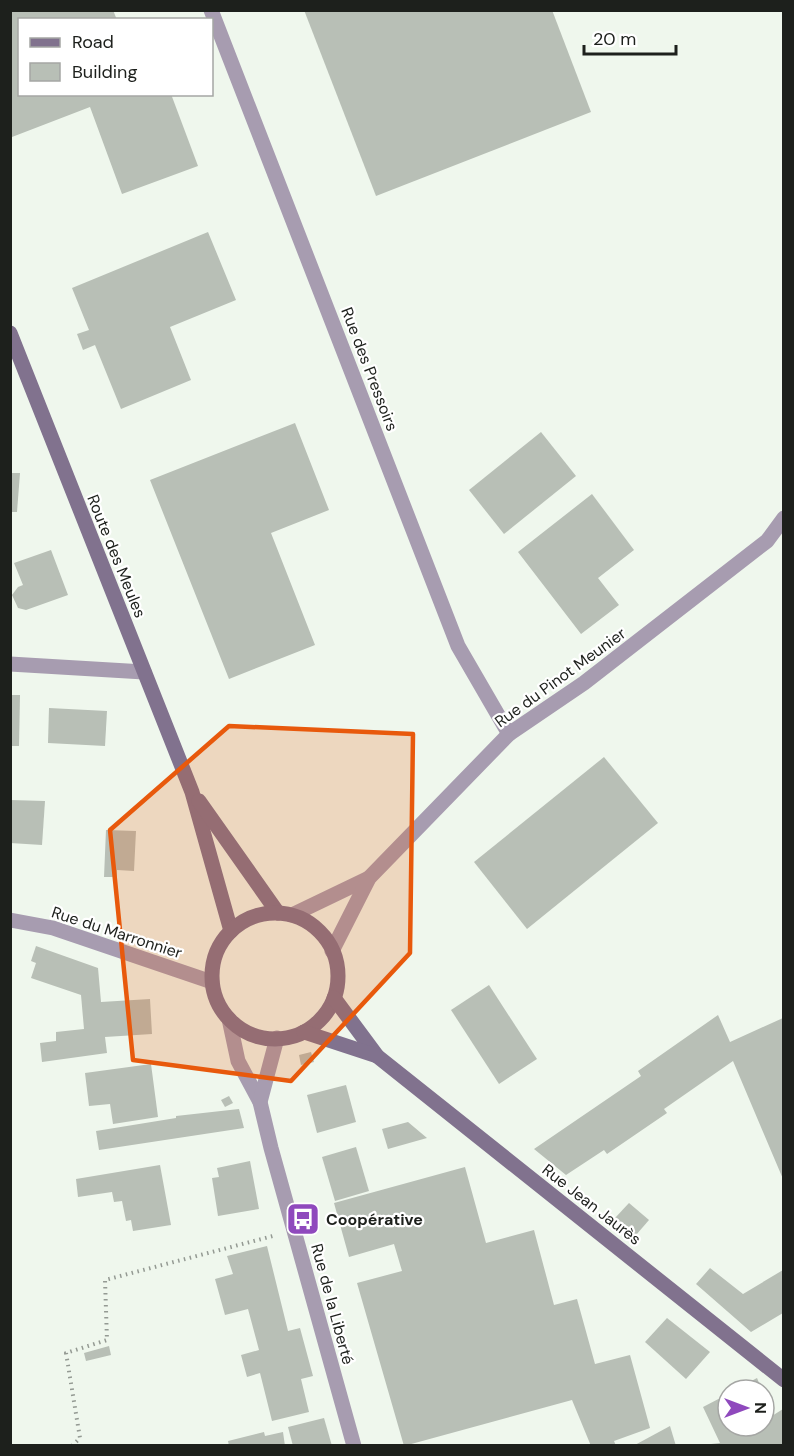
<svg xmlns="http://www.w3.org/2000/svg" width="794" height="1456" font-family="'DM Sans',sans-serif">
<rect width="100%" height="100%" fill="#eff7ed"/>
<g fill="#b8bfb6">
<path d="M 10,10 L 113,10 L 117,20 L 20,20 L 20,94 L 171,94 L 198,166 L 122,194 L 90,107 L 12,137 Z"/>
<path d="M 304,10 L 552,10 L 591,112 L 376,196 Z"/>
<path d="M 208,232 L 236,300 L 170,327 L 191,380 L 121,409 L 95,345 L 83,350 L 77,334 L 89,330 L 72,288 Z"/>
<path d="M 295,423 L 329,510 L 271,533 L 315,645 L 229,679 L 150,480 Z"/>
<path d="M 541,432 L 576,476 L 504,534 L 469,490 Z"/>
<path d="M 10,473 L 20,473 L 17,512 L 10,512 Z"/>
<path d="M 592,494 L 634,550 L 598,578 L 619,605 L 581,634 L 518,552 Z"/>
<path d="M 51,550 L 68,595 L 26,610 L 18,608 L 12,595 L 18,587 L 23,585 L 14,563 Z"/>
<path d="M 10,695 L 20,695 L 19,746 L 10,746 Z"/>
<path d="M 49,708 L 107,711 L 105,746 L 48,743 Z"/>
<path d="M 604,757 L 658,823 L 527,929 L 474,862 Z"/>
<path d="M 10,800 L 45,801 L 42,845 L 10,843 Z"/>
<path d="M 106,830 L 136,831 L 134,871 L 117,870 L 117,877 L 104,877 Z"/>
<path d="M 36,946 L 98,968 L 101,1002 L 150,999 L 152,1034 L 105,1037 L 107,1053 L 42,1062 L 40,1043 L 56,1041 L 56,1032 L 84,1029 L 81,995 L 31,978 L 36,963 L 31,961 Z"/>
<path d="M 489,985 L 537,1059 L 499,1084 L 451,1010 Z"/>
<path d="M 718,1015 L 730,1042 L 783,1018 L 783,1179 L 733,1061 L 664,1109 L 667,1113 L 607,1154 L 604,1150 L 566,1175 L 534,1149 L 641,1076 L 638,1071 Z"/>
<path d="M 311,1052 L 314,1062 L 301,1065 L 299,1055 Z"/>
<path d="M 151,1064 L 158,1117 L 113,1124 L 110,1104 L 89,1106 L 85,1073 Z"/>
<path d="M 346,1085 L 356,1122 L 317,1133 L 307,1095 Z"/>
<path d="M 229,1096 L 233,1103 L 225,1107 L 221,1100 Z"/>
<path d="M 239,1109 L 244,1128 L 99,1150 L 96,1131 L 176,1118 L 176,1116 Z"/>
<path d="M 408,1122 L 427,1138 L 388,1149 L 382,1129 Z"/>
<path d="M 356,1147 L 369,1191 L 335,1201 L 322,1157 Z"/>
<path d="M 250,1161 L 259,1209 L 218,1216 L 212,1178 L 219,1177 L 217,1168 Z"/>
<path d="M 160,1165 L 171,1225 L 133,1231 L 131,1220 L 126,1221 L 122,1201 L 114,1202 L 112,1192 L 78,1197 L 76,1179 Z"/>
<path d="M 465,1167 L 486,1243 L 534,1230 L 554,1305 L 577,1299 L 595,1364 L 630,1355 L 650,1428 L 614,1441 L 616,1446 L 591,1446 L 572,1400 L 404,1446 L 357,1283 L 402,1271 L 394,1244 L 349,1257 L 334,1203 Z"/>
<path d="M 629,1203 L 649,1220 L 636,1235 L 615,1218 Z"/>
<path d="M 267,1246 L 288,1331 L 300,1328 L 313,1376 L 301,1379 L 309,1412 L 272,1421 L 260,1373 L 247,1377 L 241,1355 L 259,1350 L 248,1309 L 225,1315 L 215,1279 L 233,1274 L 227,1256 Z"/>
<path d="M 710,1268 L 743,1294 L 783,1270 L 783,1313 L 751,1332 L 696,1284 Z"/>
<path d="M 667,1318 L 710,1352 L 686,1379 L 645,1342 Z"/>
<path d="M 109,1346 L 111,1355 L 86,1361 L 84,1353 Z"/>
<path d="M 757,1378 L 762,1390 L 735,1390 L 742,1386 Z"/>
<path d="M 728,1394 L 728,1426 L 764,1426 L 764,1421 L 783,1409 L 783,1446 L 711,1446 L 711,1444 L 720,1443 L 703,1407 Z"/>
<path d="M 324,1418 L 332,1446 L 293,1446 L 288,1427 Z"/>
<path d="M 670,1426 L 676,1446 L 633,1446 Z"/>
<path d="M 264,1432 L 265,1436 L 283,1432 L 285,1446 L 229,1446 L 228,1441 Z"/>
</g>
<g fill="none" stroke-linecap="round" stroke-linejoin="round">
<path stroke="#949a93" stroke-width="4" stroke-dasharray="1.5 4.5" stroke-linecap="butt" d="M 72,1446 L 80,1438 L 66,1353 L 107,1340 L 105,1280 L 273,1236"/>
<g stroke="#a79cb0" stroke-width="15">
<path d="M 211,10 L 458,646 L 509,734"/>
<path d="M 10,664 L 144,672"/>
<path d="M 292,915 L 369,878"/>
<path d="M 10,920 L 53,928 L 212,982"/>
<path d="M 332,951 L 369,878 L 509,734 L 584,683 L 767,541 L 784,518"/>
<path d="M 229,1019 L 238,1061 L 260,1102 L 271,1148 L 354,1446"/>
<path d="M 260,1102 L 277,1038"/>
</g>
<g stroke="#81728e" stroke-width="15">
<path d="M 10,333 L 192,792 L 231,931"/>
<path d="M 199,801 L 278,913"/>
<circle cx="275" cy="976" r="63"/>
<path d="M 334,998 L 377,1056 L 784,1380"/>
<path d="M 304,1032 L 377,1056"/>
</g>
</g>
<path fill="#e8590c" fill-opacity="0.2" stroke="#e8590c" stroke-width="4.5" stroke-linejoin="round" d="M 229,726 L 413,734 L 410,953 L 291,1081 L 133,1060 L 110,830 Z"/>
<defs>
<symbol id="bus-square" viewBox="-11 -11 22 22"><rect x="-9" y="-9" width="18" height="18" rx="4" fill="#8f49bd" stroke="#fff"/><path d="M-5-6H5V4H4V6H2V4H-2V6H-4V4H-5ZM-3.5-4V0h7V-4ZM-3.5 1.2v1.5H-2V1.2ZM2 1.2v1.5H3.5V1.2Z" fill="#fff"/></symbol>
</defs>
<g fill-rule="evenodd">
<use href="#bus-square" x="284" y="1200" width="38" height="38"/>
</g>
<g text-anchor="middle" stroke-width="4.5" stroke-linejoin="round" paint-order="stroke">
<g font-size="16" fill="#1d201c" stroke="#fff">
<text transform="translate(370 369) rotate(69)" y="6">Rue des Pressoirs</text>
<text transform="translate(117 556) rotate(68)" y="6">Route des Meules</text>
<text transform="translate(560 677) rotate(-36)" y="6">Rue du Pinot Meunier</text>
<text transform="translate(117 932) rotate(18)" y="6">Rue du Marronnier</text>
<text transform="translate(592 1204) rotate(38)" y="6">Rue Jean Jaurès</text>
<text transform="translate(333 1304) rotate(75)" y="6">Rue de la Liberté</text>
</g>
<g font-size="16" font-weight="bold" fill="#1d201c" stroke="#fff" text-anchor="start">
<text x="326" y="1225">Coopérative</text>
</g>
</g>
<rect width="794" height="1456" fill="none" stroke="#1d201c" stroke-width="24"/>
<rect x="18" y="18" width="195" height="78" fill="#ffffff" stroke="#a5a6a4" stroke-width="1.5"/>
<rect x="30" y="38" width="30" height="9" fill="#81728e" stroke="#a5a6a4" stroke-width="1.5"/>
<text x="72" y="48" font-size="18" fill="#1d201c">Road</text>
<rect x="30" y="63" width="30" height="18" fill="#b8bfb6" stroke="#a5a6a4" stroke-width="1.5"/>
<text x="72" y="78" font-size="18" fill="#1d201c">Building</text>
<g transform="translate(746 1408) rotate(90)"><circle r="28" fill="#ffffff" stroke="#a5a6a4" stroke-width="1.5"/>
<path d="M0-4.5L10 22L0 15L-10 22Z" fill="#8f49bd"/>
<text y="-9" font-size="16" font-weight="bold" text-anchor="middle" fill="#1d201c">N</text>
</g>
<path d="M584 45v9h92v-9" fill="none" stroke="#1d201c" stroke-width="3"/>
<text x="593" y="45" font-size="18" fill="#1d201c" stroke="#ffffff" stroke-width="4.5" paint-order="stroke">20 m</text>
</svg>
